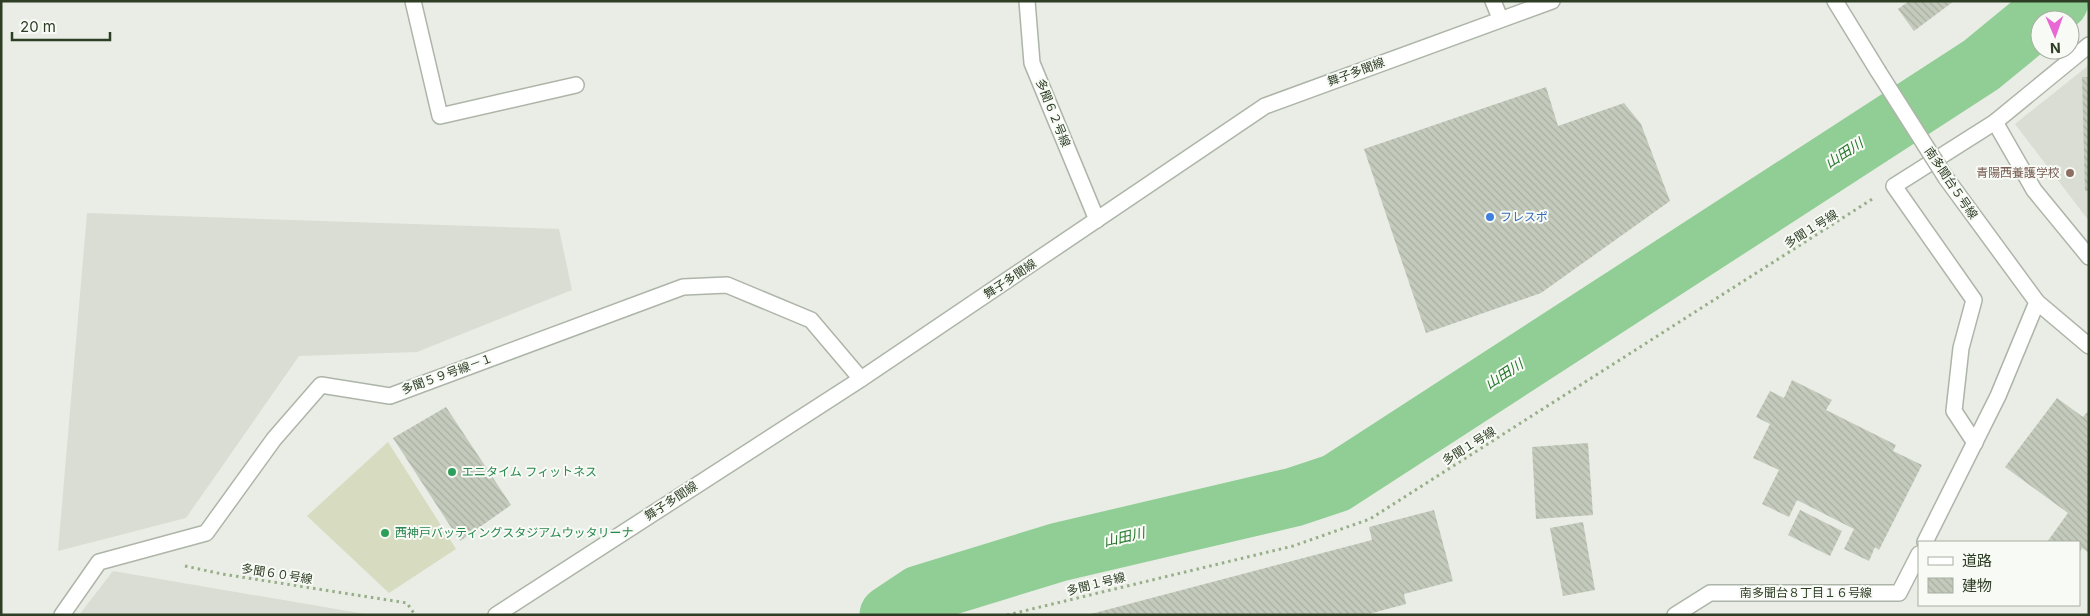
<svg xmlns="http://www.w3.org/2000/svg" width="2090" height="616" font-family="Inter,'Noto Sans JP',sans-serif">
<defs>
<pattern id="building-back-hatch" width="6" height="6" patternUnits="userSpaceOnUse" patternTransform="scale(1.25)"><rect width="6" height="6" fill="#c4cbbd"/><path d="M-1 5l2 2M0 0l6 6M5-1l2 2" fill="none" stroke="#a9afa2"/></pattern>
</defs>
<rect width="100%" height="100%" fill="#e9ede5"/>
<g fill="#d9ddd3">
<path d="M 2089,65 L 2089,221 L 2015,124 Z"/>
<path d="M 87,213 L 559,229 L 572,290 L 417,352 L 299,356 L 186,518 L 58,551 Z"/>
<path d="M 113,571 L 371,615 L 79,615 Z"/>
</g>
<path fill="#d7dcc0" d="M 388,442 L 456,549 L 389,593 L 307,516 Z"/>
<g fill="none" stroke-linecap="round" stroke-linejoin="round">
<path stroke="#91ce95" stroke-width="59" d="M 889,615 L 919,595 L 1059,552 L 1294,497 L 1336,483 L 1981,65 L 2059,1"/>
</g>
<g fill="url(#building-back-hatch)">
<path d="M 1909,1 L 1954,1 L 1914,31 L 1898,9 Z"/>
<path d="M 2082,77 L 2089,77 L 2089,191 L 2085,191 Z"/>
<path d="M 1546,87 L 1558,126 L 1624,103 L 1641,124 L 1670,201 L 1541,293 L 1426,333 L 1364,149 Z"/>
<path d="M 1792,380 L 1832,400 L 1826,410 L 1896,445 L 1893,451 L 1922,465 L 1879,550 L 1875,547 L 1869,561 L 1844,549 L 1854,529 L 1797,500 L 1789,517 L 1762,504 L 1779,470 L 1753,458 L 1770,424 L 1756,417 L 1770,391 L 1784,398 Z"/>
<path d="M 2057,398 L 2083,417 L 2089,410 L 2089,553 L 2082,548 L 2079,553 L 2079,542 L 2047,542 L 2068,513 L 2005,467 Z"/>
<path d="M 446,407 L 511,505 L 460,541 L 393,438 Z"/>
<path d="M 1588,443 L 1593,515 L 1536,519 L 1532,447 Z"/>
<path d="M 1434,510 L 1453,581 L 1404,594 L 1406,604 L 1365,615 L 1087,615 L 1372,540 L 1369,527 Z"/>
<path d="M 1800,510 L 1842,531 L 1830,556 L 1788,535 Z"/>
<path d="M 1583,522 L 1595,590 L 1563,596 L 1550,528 Z"/>
</g>
<g fill="none" stroke-linecap="round" stroke-linejoin="round">
<defs>
<g id="minor">
<path d="M 413,1 L 440,116 L 576,85"/>
<path d="M 1027,1 L 1032,63 L 1097,220"/>
<path d="M 1493,1 L 1500,18"/>
<path d="M 1835,1 L 1878,71"/>
<path d="M 1995,122 L 2034,190 L 2089,257"/>
<path d="M 1946,178 L 2037,302 L 2089,346"/>
<path d="M 1975,443 L 1954,411 L 1961,348 L 1974,300 L 1894,186 L 1995,122 L 2089,45"/>
<path d="M 1925,542 L 1998,396 L 2037,302"/>
<path d="M 62,615 L 99,562 L 206,533 L 274,439 L 321,385 L 390,396 L 683,287 L 727,285 L 811,320 L 861,379"/>
<path d="M 496,615 L 861,379 L 1265,106 L 1552,1"/>
<path d="M 1675,615 L 1710,593 L 1899,593 L 1919,554"/>
</g>
</defs>
<use href="#minor" stroke="#adb5a8" stroke-width="18"/>
<g stroke="#97ae88" stroke-width="3" stroke-dasharray="2.5 4" stroke-linecap="butt">
<path d="M 185,566 L 222,574 L 407,603 L 415,615"/>
<path d="M 1007,615 L 1293,546 L 1370,519 L 1874,198"/>
</g>
<use href="#minor" stroke="#fff" stroke-width="15"/>
<defs>
<path id="minor-bridge" d="M 1878,71 L 1946,178"/>
</defs>
<use href="#minor-bridge" stroke="#adb5a8" stroke-width="18" stroke-linecap="butt"/>
<use href="#minor-bridge" stroke="#fff" stroke-width="15"/>
</g>
<circle fill="#8d6e63" stroke="#f8faf6" stroke-width="2" cx="2070" cy="173" r="5"/>
<circle fill="#3f7fe0" stroke="#f8faf6" stroke-width="2" cx="1490" cy="217" r="5"/>
<g fill="#2e9e5b" stroke="#f8faf6" stroke-width="2">
<circle cx="452" cy="472" r="5"/>
<circle cx="385" cy="533" r="5"/>
</g>
<g text-anchor="middle" stroke-width="4" stroke-linejoin="round" paint-order="stroke">
<g font-size="12" fill="#2e3e25" stroke="#f8faf6">
<text transform="translate(1356 72) rotate(-20)" y="4">舞子多聞線</text>
<text transform="translate(1053 113) rotate(68)" y="4">多聞６２号線</text>
<text transform="translate(1951 183) rotate(56)" y="4">南多聞台５号線</text>
<text transform="translate(1811 229) rotate(-32)" y="4">多聞１号線</text>
<text transform="translate(1010 279) rotate(-34)" y="4">舞子多聞線</text>
<text transform="translate(447 374) rotate(-20)" y="4">多聞５９号線－１</text>
<text transform="translate(1469 446) rotate(-32)" y="4">多聞１号線</text>
<text transform="translate(671 501) rotate(-33)" y="4">舞子多聞線</text>
<text transform="translate(277 574) rotate(9)" y="4">多聞６０号線</text>
<text transform="translate(1096 584) rotate(-14)" y="4">多聞１号線</text>
<text x="1806" y="597">南多聞台８丁目１６号線</text>
</g>
<g font-size="12" fill="#785e54" stroke="#f8faf6" text-anchor="end">
<text x="2060" y="177">青陽西養護学校</text>
</g>
<g font-size="12" fill="#366cbe" stroke="#f8faf6" text-anchor="start">
<text x="1500" y="221">フレスポ</text>
</g>
<g font-size="12" fill="#27864d" stroke="#f8faf6" text-anchor="start">
<text x="462" y="476">エニタイム フィットネス</text>
<text x="395" y="537">西神戸バッティングスタジアムウッタリーナ</text>
</g>
<g font-size="14" font-style="italic" fill="#237629" stroke="#f8faf6">
<text transform="translate(1844 153) rotate(-33)" y="5">山田川</text>
<text transform="translate(1504 374) rotate(-33)" y="5">山田川</text>
<text transform="translate(1124 537) rotate(-13)" y="5">山田川</text>
</g>
</g>
<rect width="2090" height="616" fill="none" stroke="#2e3e25" stroke-width="5"/>
<rect x="1918" y="541" width="162" height="65" fill="#f8faf6" stroke="#a7afa2"/>
<rect x="1928" y="557" width="25" height="8" fill="#ffffff" stroke="#a7afa2"/>
<text x="1962" y="566" font-size="15" fill="#2e3e25">道路</text>
<rect x="1928" y="578" width="25" height="15" fill="url(#building-back-hatch)" stroke="#a7afa2"/>
<text x="1962" y="591" font-size="15" fill="#2e3e25">建物</text>
<g transform="translate(2055 35) rotate(178)"><circle r="24" fill="#f8faf6" stroke="#a7afa2"/>
<path d="M0-4L9 19L0 12L-9 19Z" fill="#e868d4"/>
<text y="-8" font-size="14" font-weight="bold" text-anchor="middle" fill="#2e3e25">N</text>
</g>
<path d="M12 32v8h98v-8" fill="none" stroke="#2e3e25" stroke-width="2.5"/>
<text x="20" y="32" font-size="15" fill="#2e3e25" stroke="#f8faf6" stroke-width="4" paint-order="stroke">20 m</text>
</svg>
